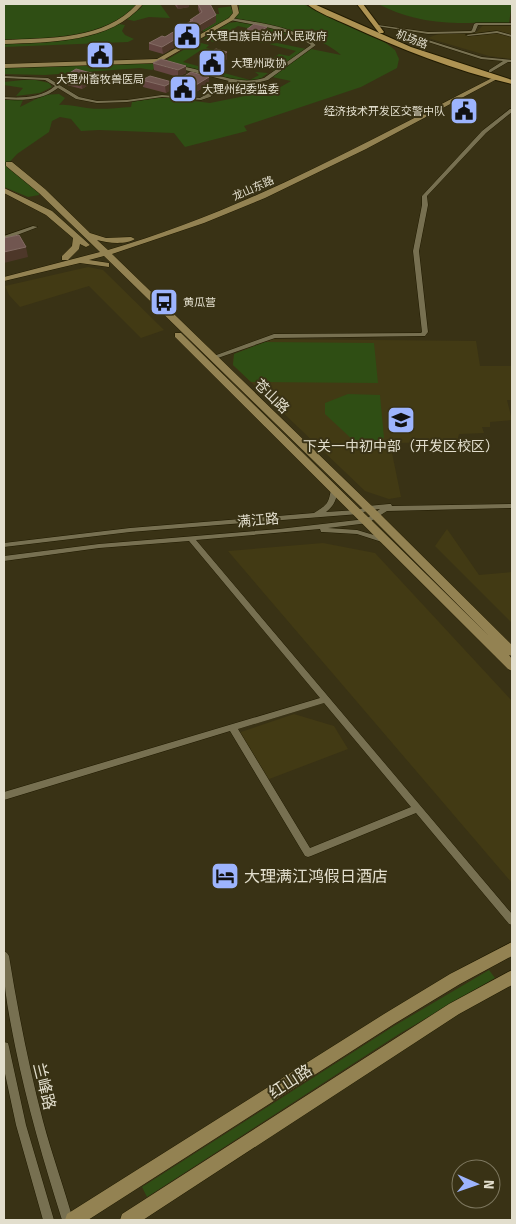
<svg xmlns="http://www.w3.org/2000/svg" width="516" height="1224" font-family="'Fira Sans','Noto Sans SC',sans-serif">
<rect width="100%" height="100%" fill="#393215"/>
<g fill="#423a14">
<path d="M 483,25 L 512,26 L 512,59 L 489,56 L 428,38 L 438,34 L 477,32 Z"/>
<path d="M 88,267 L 103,270 L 164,330 L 141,338 L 89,286 L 20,307 L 9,295 L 5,286 Z"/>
<path d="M 272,339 L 476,341 L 480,366 L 512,366 L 512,400 L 507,400 L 512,420 L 490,422 L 490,427 L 482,427 L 484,433 L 459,434 L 457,442 L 390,443 L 401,497 L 389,499 L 365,491 L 233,365 L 234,354 Z"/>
<path d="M 447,529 L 479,575 L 512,572 L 512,623 L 435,546 Z"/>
<path d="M 323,543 L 375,553 L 512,701 L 512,883 L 228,551 Z"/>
<path d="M 294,714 L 334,726 L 348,749 L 264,781 L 238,733 Z"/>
</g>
<g fill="#2f4e14">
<path d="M 4,4 L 136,4 C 113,39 41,39 4,41 Z"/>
<path d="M 143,4 L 160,4 L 170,18 L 149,17 L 134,21 L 126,19 L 141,8 Z"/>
<path d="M 239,4 L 303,4 L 382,40 L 395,50 L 399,59 L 397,68 L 361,87 L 244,126 L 247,131 L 185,147 L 174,133 L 99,130 L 81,131 L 71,119 L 60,117 L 52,121 L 49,132 L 17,154 L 6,166 L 39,192 L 39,195 L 28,197 L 4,187 L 4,100 L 23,100 L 20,107 L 44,95 L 59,94 L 65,98 L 59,105 C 69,104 77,107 87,108 C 101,110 116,108 131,107 L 132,102 L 155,98 L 170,98 L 210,103 L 250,95 L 270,93 L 291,81 L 272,77 L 311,49 L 341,55 C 335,48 300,29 291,32 L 234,18 L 239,11 Z"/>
<path d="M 378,4 L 512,4 L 509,23 C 458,22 426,28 378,4 Z"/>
<path d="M 233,6 L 234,12 L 229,18 L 207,32 L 202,31 L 216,22 L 210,20 L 214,14 L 219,14 L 218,8 Z"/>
<path d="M 241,21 L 287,33 L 273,42 L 259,43 L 273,34 L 238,26 L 223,36 L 235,40 L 230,42 L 218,39 L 214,42 L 203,39 L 229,23 Z"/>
<path d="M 119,24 L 125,25 L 122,31 L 125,35 L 134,39 L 128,42 L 4,47 L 4,42 C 41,41 85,40 119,24 Z"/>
<path d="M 197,42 L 209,45 L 206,48 L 219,51 L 214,54 L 201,50 L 183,62 L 250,80 L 259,75 L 255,72 L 268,73 L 256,82 L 244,83 L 167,63 L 168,59 Z"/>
<path d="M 277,43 L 306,49 L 276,71 L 272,70 L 277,66 L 266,63 L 279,54 L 289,56 L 296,51 L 269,44 Z"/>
<path d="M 154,63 L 161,65 L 152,70 L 140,68 L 45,75 L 4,74 L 4,68 Z"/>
<path d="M 32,79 L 49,83 L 52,87 L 40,93 L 16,96 L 23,88 L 4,85 L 4,82 Z"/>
<path d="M 265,342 L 374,343 L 378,383 L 251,382 L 233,365 L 234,354 Z"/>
<path d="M 348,394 L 380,395 L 384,438 L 373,442 L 355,442 L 325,414 L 325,403 Z"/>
<path d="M 489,970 L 495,978 L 399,1034 L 147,1197 L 142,1187 L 394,1026 Z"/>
</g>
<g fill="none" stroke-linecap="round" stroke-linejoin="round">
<defs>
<g id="street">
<path d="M 231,18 C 259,23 294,26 316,45 L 268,80 L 256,83 L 239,83 L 233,82 L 210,97 L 201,100 L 162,97 L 127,102 L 97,103 L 76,99 L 58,88 C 43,100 22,101 4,99 L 4,97 C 22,98 41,98 55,86 L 45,80 L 4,78 L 4,76 L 48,78 L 79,97 L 97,101 L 127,100 L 162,95 L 200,98 L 229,81 L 177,68 L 177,66 C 206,68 234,87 264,78 L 311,45 C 288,28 257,26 230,20 L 229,19 Z"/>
<path d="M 476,23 L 512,23 L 512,25 L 478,25 L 475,32 L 471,33 L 428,34 L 376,26 L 378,25 L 428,32 L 471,31 L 472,30 L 474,24 Z"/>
<path d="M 497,31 L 512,35 L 512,37 L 497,33 L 468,36 L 466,35 Z"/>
<path d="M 403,32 L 482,57 L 512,60 L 512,62 L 508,62 L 491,72 L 489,72 L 489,70 L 503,61 L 481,59 L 403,34 Z"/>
<path d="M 510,109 L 512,109 L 512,112 L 486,133 L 427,196 L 428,205 L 419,251 L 428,332 L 425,336 L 275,338 L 215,359 L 211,359 L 211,357 L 274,334 L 421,333 L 422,332 L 413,251 L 422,205 L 422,196 L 482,131 Z"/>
<path d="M 33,226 L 38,227 L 4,240 L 4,236 Z"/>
<path d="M 332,485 L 334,485 L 337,487 C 338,498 334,506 326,512 L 358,510 L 368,506 L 389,504 L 391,504 L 392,506 L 512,504 L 512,508 L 387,511 L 368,523 L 328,528 L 357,530 L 387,539 L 389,541 L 385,543 L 357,534 L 323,532 L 321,532 L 320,529 L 196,540 L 512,914 L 512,925 L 509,924 L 416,813 L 311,856 L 308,857 L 305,856 L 230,731 L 4,800 L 4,792 L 320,698 L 189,541 L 99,548 L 4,561 L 4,556 L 99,544 L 279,529 L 366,519 L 380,509 L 369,510 L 359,514 L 130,532 L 4,547 L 4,543 L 130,528 L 314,513 C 330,503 328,503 332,485 ZM 324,703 L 411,807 L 310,848 L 238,729 Z"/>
<path d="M 4,951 L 7,953 L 9,956 C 18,1012 29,1067 43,1121 C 52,1155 64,1187 73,1220 L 62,1220 C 44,1163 27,1105 15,1046 C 9,1015 2,983 4,951 Z"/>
<path d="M 4,1042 L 8,1043 L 9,1047 L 26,1125 L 54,1220 L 43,1220 L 16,1125 L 4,1069 Z"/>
</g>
<g id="secondary">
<path d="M 137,4 L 143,4 C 111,43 50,42 4,44 L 4,40 C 49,38 105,40 137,4 Z"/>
<path d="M 231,4 L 237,4 L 239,13 L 233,20 L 158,63 L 4,68 L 4,64 L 157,59 L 229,18 L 233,13 Z"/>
<path d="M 494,77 L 499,78 L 366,149 L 265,198 L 204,223 L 112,254 L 372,506 L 512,645 L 512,656 L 509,655 L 512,659 L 512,671 L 508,669 L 175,337 L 175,333 L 181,333 L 488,635 L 364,510 L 104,256 L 89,260 L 109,263 L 109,267 L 80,263 L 4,281 L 4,277 L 100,252 L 39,193 L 6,166 L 6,162 L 12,162 L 45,189 L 90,233 L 106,238 L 131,237 L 135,239 C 126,245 107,243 97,240 L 108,250 C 244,211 368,141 494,77 Z"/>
<path d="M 4,188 L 52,211 L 90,245 L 86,247 L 80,244 L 79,249 L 68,260 L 62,260 L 62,256 L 72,246 L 73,238 L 46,215 L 4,193 Z"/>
<path d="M 512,942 L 512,956 L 460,984 L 394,1024 L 88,1220 L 65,1220 L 67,1214 L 384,1014 L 450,974 Z"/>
<path d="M 512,970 L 512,985 L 459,1014 L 143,1220 L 120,1220 L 122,1214 L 449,1004 Z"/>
</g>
<g id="primary">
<path d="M 307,4 L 314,4 L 411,47 L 512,80 L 512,84 C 456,71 400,49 348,25 C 335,19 318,13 307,4 Z"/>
<path d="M 357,4 L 363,4 L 384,32 L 383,33 L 379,33 Z"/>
</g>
</defs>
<use href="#street" stroke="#201a00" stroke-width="1"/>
<use href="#secondary" stroke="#201a00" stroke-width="1"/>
<use href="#primary" stroke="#201a00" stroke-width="2"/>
<use href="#street" fill="#777051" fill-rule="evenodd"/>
<use href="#secondary" fill="#938252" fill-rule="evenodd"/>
<use href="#primary" fill="#ae9353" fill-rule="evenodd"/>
</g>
<g fill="#644541">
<path d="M 174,4 L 189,4 L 189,7 L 178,9 Z"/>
<path d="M 198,4 L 222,4 L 211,5 L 216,22 L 163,54 L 149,50 L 149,43 L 165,37 L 190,21 L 190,20 L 200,14 L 198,9 Z"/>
<path d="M 267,27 L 267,33 L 253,42 L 242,40 L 242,33 Z"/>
<path d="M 200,58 L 227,59 L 213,68 L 200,65 Z"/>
<path d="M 153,63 L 186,73 L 178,77 L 154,70 Z"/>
<path d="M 95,74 L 95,81 L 82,89 L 63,84 L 63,77 Z"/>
<path d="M 209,77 L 209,84 L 191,95 L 172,91 L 172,89 L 166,93 L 143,87 L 142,80 L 172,82 L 172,84 Z"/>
</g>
<g fill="#4d3729">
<path d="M 177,4 L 189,4 L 189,7 L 178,9 Z"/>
<path d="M 216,15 L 216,22 L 163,54 L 162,47 Z"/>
<path d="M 267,27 L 267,33 L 253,42 L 253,36 Z"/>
<path d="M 227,52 L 227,59 L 213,68 L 213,62 Z"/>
<path d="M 186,66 L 186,73 L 178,77 L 178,70 Z"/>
<path d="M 95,74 L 95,81 L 82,89 L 81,82 Z"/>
<path d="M 209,77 L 209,84 L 191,95 L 191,88 Z"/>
<path d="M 172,82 L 172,89 L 166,93 L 165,86 Z"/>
<path d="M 26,247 L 28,257 L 4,263 L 4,252 Z"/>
</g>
<g fill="#715650" stroke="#836b63">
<path d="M 198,4 L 210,4 L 216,15 L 162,47 L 149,43 L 162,36 L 165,37 L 193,20 L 190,20 L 202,12 Z"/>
<path d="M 254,24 L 267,27 L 253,36 L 242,33 Z"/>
<path d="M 216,49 L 227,52 L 213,62 L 200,58 Z"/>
<path d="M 161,59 L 186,66 L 178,70 L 153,63 Z"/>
<path d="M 76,69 L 95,74 L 81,82 L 63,77 Z"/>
<path d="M 191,72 L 209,77 L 191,88 L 172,84 Z"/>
<path d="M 150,76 L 172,82 L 165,86 L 142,80 Z"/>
<path d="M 19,235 L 26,247 L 4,252 L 4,238 Z"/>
</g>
<defs>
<symbol id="civic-square" viewBox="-11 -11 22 22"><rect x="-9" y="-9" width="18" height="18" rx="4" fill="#9db4fd" stroke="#393215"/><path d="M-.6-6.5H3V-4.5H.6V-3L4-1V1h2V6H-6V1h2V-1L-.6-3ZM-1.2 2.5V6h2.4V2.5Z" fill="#111"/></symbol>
<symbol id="bus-square" viewBox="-11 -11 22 22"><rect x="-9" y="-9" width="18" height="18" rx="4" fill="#9db4fd" stroke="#393215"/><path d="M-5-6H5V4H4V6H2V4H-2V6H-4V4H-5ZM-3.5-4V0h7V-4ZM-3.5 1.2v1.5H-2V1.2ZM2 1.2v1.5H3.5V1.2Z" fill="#111"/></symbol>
<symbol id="school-square" viewBox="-11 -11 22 22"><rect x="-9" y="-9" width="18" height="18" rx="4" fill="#9db4fd" stroke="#393215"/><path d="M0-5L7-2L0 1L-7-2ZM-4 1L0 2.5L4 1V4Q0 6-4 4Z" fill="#111"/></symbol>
<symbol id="hotel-square" viewBox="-11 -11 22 22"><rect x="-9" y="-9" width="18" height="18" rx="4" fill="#9db4fd" stroke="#393215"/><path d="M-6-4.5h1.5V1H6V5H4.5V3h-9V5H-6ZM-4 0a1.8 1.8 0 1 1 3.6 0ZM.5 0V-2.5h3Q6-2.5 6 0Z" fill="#111"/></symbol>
</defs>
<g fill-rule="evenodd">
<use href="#civic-square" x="171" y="20" width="32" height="32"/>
<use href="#civic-square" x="84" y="39" width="32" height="32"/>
<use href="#civic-square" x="196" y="47" width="32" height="32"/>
<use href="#civic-square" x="167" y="73" width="32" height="32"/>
<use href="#civic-square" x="448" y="95" width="32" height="32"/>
<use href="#bus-square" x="148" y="286" width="32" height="32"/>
<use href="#school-square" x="385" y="404" width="32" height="32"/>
<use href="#hotel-square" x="209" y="860" width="32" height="32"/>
</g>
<g text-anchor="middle" stroke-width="4" stroke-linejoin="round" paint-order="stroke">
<g font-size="11" fill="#e2decd" stroke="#393215" text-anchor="start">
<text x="206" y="40">大理白族自治州人民政府</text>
<text x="231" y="67">大理州政协</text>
<text x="100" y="83" text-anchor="middle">大理州畜牧兽医局</text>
<text x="202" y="93">大理州纪委监委</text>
<text x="445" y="115" text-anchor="end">经济技术开发区交警中队</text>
<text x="183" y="306">黄瓜营</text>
</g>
<g font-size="11" fill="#e2decd" stroke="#393215">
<text transform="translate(412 39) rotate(21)" y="4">机场路</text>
<text transform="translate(253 188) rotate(-24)" y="4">龙山东路</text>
</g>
<g font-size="14" fill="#e2decd" stroke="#393215">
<text transform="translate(272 396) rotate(44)" y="5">苍山路</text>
<text transform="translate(258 520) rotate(-5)" y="5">满江路</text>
</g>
<g font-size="14" fill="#e2decd" stroke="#393215">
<text x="401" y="451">下关一中初中部（开发区校区）</text>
</g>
<g font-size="16" fill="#e2decd" stroke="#393215" text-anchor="start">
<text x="244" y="882">大理满江鸿假日酒店</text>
</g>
<g font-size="16" fill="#e2decd" stroke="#393215">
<text transform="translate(290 1081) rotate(-33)" y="6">红山路</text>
<text transform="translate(45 1086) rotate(76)" y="6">兰峰路</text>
</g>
</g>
<rect width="516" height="1224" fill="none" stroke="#e2decd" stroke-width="10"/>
<g transform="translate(476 1184) rotate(92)"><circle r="24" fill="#393215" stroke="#7d775f"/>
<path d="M0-4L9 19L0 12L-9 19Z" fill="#9db4fd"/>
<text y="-8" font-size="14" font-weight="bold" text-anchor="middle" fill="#e2decd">N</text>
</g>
</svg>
